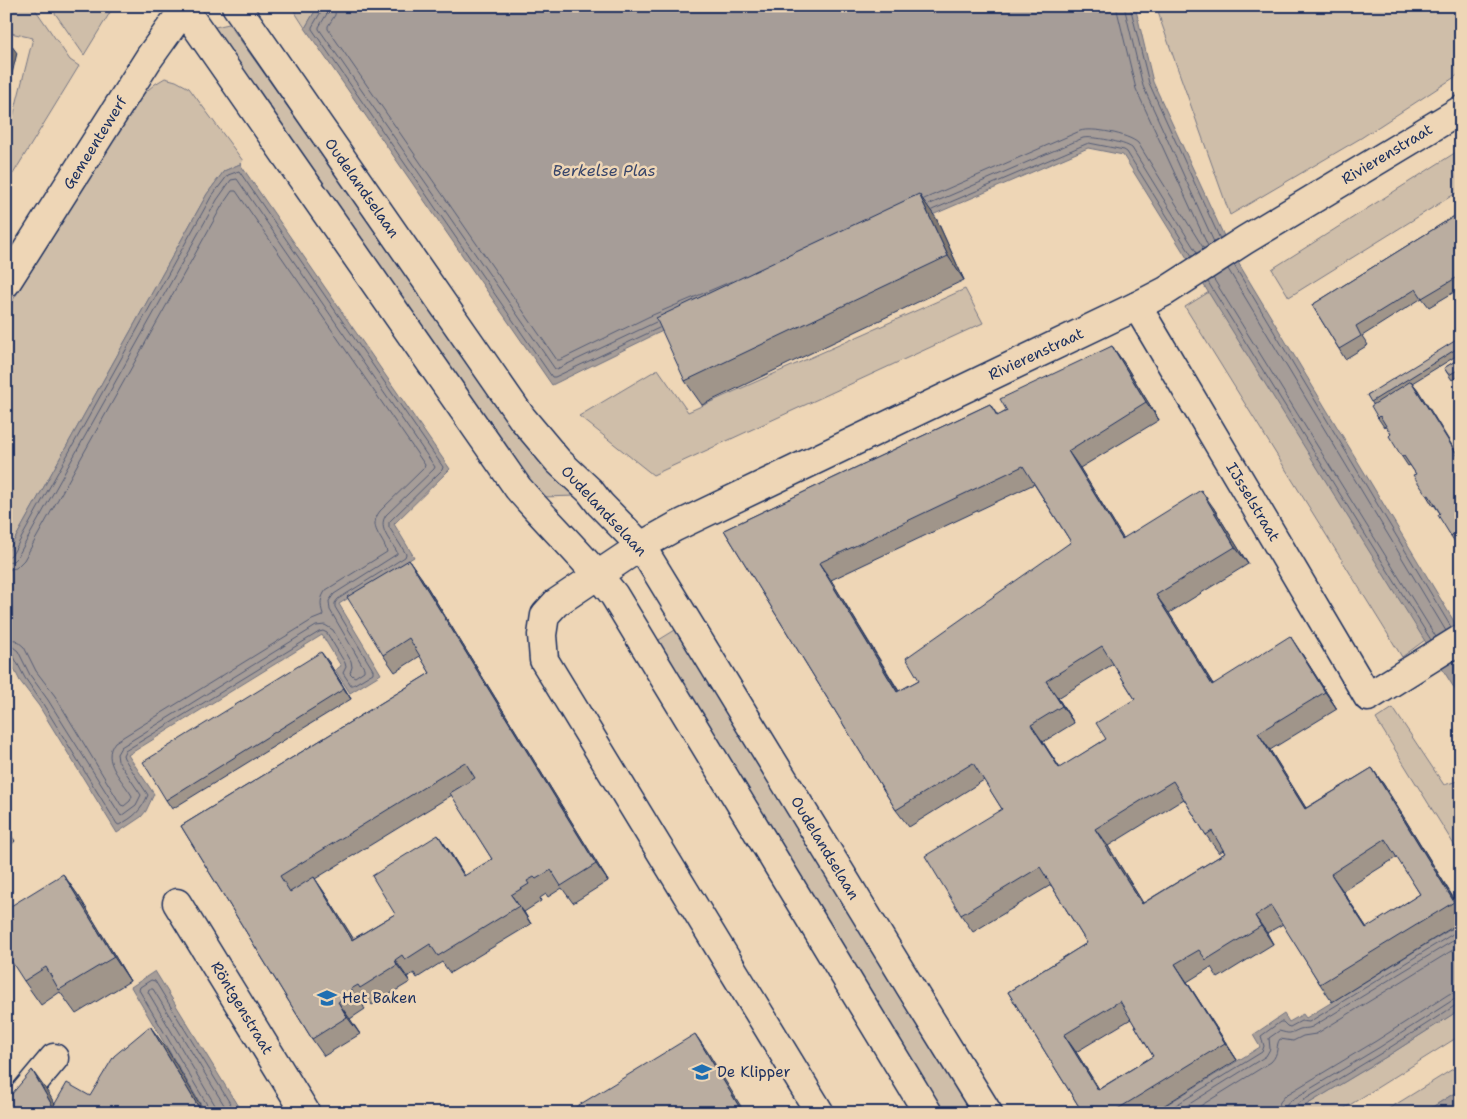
<svg xmlns="http://www.w3.org/2000/svg" width="1467" height="1119" font-family="'Shantell Sans',sans-serif">
<rect width="100%" height="100%" fill="#eed6b6"/>
<filter id="ink" filterUnits="userSpaceOnUse"><feTurbulence type="fractalNoise" baseFrequency=".02" numOctaves="2"/><feDisplacementMap in="SourceGraphic" scale="10" xChannelSelector="R" yChannelSelector="G"/><feConvolveMatrix kernelMatrix="1 2 1 2 8 2 1 2 1" color-interpolation-filters="sRGB"/></filter>
<g filter="url(#ink)">
<g fill="#cfbea9" stroke="#757684">
<path d="M 6,6 L 33,6 L 70,60 L 79,66 L 13,174 L 6,172 L 6,145 L 33,38 L 6,32 Z"/>
<path d="M 50,6 L 114,6 L 84,55 Z"/>
<path d="M 291,6 L 318,6 L 305,28 Z"/>
<path d="M 1157,6 L 1461,6 L 1461,73 L 1361,138 L 1230,215 L 1161,22 Z"/>
<path d="M 229,24 L 506,414 L 576,496 L 543,497 L 487,432 L 215,39 L 215,27 Z"/>
<path d="M 165,78 L 176,81 L 189,88 L 243,161 L 240,164 L 224,171 L 207,194 L 6,555 L 6,311 L 142,95 L 155,84 Z"/>
<path d="M 1461,149 L 1461,190 L 1289,297 L 1272,269 Z"/>
<path d="M 965,289 L 983,323 L 653,475 L 579,416 L 658,369 L 688,412 Z"/>
<path d="M 1209,292 L 1425,640 L 1402,657 L 1185,307 Z"/>
<path d="M 680,627 L 979,1113 L 938,1113 L 654,643 Z"/>
<path d="M 1393,708 L 1444,785 L 1461,780 L 1461,801 L 1457,805 L 1455,823 L 1461,833 L 1461,856 L 1376,719 Z"/>
<path d="M 1461,1009 L 1461,1035 L 1337,1113 L 1293,1113 L 1386,1057 Z"/>
<path d="M 1461,1064 L 1461,1089 L 1423,1113 L 1382,1113 Z"/>
</g>
<g fill="#a69d98" stroke="#6e7181">
<path d="M 318,6 L 1135,6 L 1153,82 L 1230,249 L 1461,633 L 1461,699 L 1123,155 L 1088,148 L 656,334 L 552,385 L 305,28 Z"/>
<path d="M 240,164 L 450,469 L 394,524 L 414,557 L 339,604 L 381,674 L 350,693 L 335,670 L 341,666 L 322,635 L 128,755 L 154,794 L 146,811 L 141,817 L 117,833 L 39,706 L 20,681 L 6,653 L 6,555 L 207,194 L 224,171 Z"/>
<path d="M 1461,923 L 1461,1009 L 1386,1057 L 1293,1113 L 1153,1113 L 1260,1047 L 1253,1035 L 1284,1014 L 1289,1022 L 1303,1014 L 1306,1018 Z"/>
<path d="M 155,971 L 242,1113 L 206,1113 L 131,987 Z"/>
<path d="M 1461,1089 L 1461,1113 L 1423,1113 Z"/>
</g>
<g fill="none" stroke-linecap="round" stroke-linejoin="round">
<g stroke="#535b75" stroke-width="1">
<path d="M 322,6 L 322,10 L 312,27 L 312,29 L 552,377 L 555,377 L 659,328"/>
<path d="M 328,6 L 328,12 L 319,27 L 319,29 L 555,369 L 557,369 L 656,322"/>
<path d="M 336,6 L 335,15 L 328,26 L 328,29 L 557,360 L 560,360 L 648,317 L 732,281"/>
<path d="M 1116,6 L 1136,89 L 1208,246"/>
<path d="M 1124,6 L 1143,86 L 1214,242"/>
<path d="M 1130,6 L 1149,83 L 1220,239"/>
<path d="M 924,199 L 1080,131 C 1092,127 1128,134 1138,143 L 1204,249"/>
<path d="M 928,205 L 1083,138 C 1093,136 1124,142 1132,148 L 1197,253"/>
<path d="M 932,210 L 1086,144 L 1089,143 L 1124,150 L 1127,152 L 1192,256"/>
<path d="M 1234,265 L 1451,627"/>
<path d="M 1228,269 L 1446,631"/>
<path d="M 1213,278 L 1436,637"/>
<path d="M 1208,282 L 1431,640"/>
<path d="M 6,556 L 10,556 L 13,553 L 211,197 L 228,175 L 239,171 L 443,467 L 442,470 L 389,522 L 389,527 L 406,554 L 405,557 L 338,599 L 335,603 L 335,607 L 373,670 L 373,673 L 353,685 L 351,685 L 343,673 L 346,667 L 345,663 L 327,633 L 323,631 L 319,632 L 125,751 L 123,755 L 124,758 L 148,795 C 141,811 134,817 119,825 L 117,824 L 43,704 L 25,678 L 13,655 L 6,652"/>
<path d="M 6,562 L 13,561 L 18,556 L 217,200 L 231,180 L 237,179 L 435,467 L 434,469 L 386,515 C 377,528 391,541 397,552 L 397,554 L 334,594 L 329,601 L 330,610 L 364,668 L 364,671 L 355,677 L 353,676 L 350,673 L 352,667 L 351,661 L 333,630 L 325,625 L 316,626 L 121,747 L 117,754 L 118,761 L 141,795 L 136,805 L 121,816 L 48,700 L 30,675 L 18,651 L 13,647 L 6,646"/>
<path d="M 6,570 L 16,568 L 24,560 L 223,204 L 232,191 L 236,191 L 425,465 L 424,468 L 380,511 C 367,528 383,536 387,552 L 326,590 C 320,598 320,605 323,614 L 322,616 L 312,620 L 115,742 C 100,761 123,780 132,796 L 130,801 L 124,806 L 121,805 L 55,696 L 36,671 L 24,647 L 16,640 L 6,639"/>
<path d="M 210,1113 L 209,1108 L 139,990 L 140,987 L 151,980 L 155,981 L 236,1113"/>
<path d="M 217,1113 L 215,1105 L 148,992 L 149,989 L 153,989 L 229,1113"/>
<path d="M 1163,1113 L 1262,1052 L 1264,1046 L 1261,1036 L 1280,1022 L 1283,1022 L 1287,1026 L 1290,1027 L 1301,1021 L 1309,1022 L 1461,929"/>
<path d="M 1175,1113 L 1266,1056 L 1270,1049 L 1269,1038 L 1279,1031 C 1291,1034 1288,1034 1300,1029 C 1303,1028 1308,1029 1312,1027 L 1461,936"/>
<path d="M 1189,1113 L 1271,1062 C 1280,1053 1275,1045 1280,1039 L 1293,1041 L 1303,1036 L 1316,1034 L 1461,945"/>
<path d="M 1277,1113 L 1280,1102 L 1286,1095 L 1376,1041 L 1449,994 L 1461,991"/>
<path d="M 1285,1113 L 1286,1106 L 1290,1101 L 1380,1047 L 1453,1000 L 1461,998"/>
<path d="M 1291,1113 L 1292,1109 L 1294,1106 L 1383,1052 L 1456,1005 L 1461,1005"/>
</g>
<defs>
<g id="street">
<path d="M 1137,306 L 1368,697 L 1461,639"/>
<path d="M 177,903 L 306,1113"/>
<path d="M 8,1113 L 54,1058"/>
<path d="M 820,1113 L 544,660 L 542,635 L 545,615 L 556,603 L 641,546 L 675,527 L 1137,306 L 1166,291 L 1245,240 L 1461,110"/>
</g>
<g id="secondary">
<path d="M 182,6 L 518,488 C 549,524 584,557 614,595 L 928,1113"/>
<path d="M 236,6 L 522,418 L 558,461 L 590,491 L 600,504 L 641,546 L 917,998 L 988,1113"/>
<path d="M 6,283 L 149,58 L 184,9 L 188,6"/>
</g>
</defs>
<use href="#street" stroke="#1b2f5e" stroke-width="31"/>
<use href="#secondary" stroke="#1b2f5e" stroke-width="31"/>
<use href="#street" stroke="#eed6b6" stroke-width="28"/>
<use href="#secondary" stroke="#eed6b6" stroke-width="28"/>
</g>
<g fill="#a0958a" stroke="#1b2f5e" fill-rule="evenodd">
<path d="M 1461,212 L 1461,288 L 1429,307 L 1422,298 L 1362,336 L 1368,345 L 1345,359 L 1312,305 Z"/>
<path d="M 936,218 L 964,280 L 702,405 L 685,381 Z"/>
<path d="M 1461,343 L 1461,353 L 1412,383 L 1418,390 L 1459,544 L 1457,545 L 1451,536 L 1440,513 L 1434,505 L 1433,506 L 1427,496 L 1416,474 L 1410,465 L 1408,466 L 1402,457 L 1391,434 L 1386,426 L 1384,427 L 1378,418 L 1373,404 L 1367,395 Z"/>
<path d="M 1112,346 L 1124,363 L 1159,420 L 1080,468 L 1123,538 L 1213,507 L 1248,564 L 1169,613 L 1213,684 L 1302,654 L 1337,709 L 1270,750 L 1306,808 L 1372,768 L 1384,785 L 1461,910 L 1461,922 L 1332,1002 L 1320,984 L 1283,924 L 1267,933 L 1273,944 L 1218,978 L 1211,967 L 1187,982 L 1237,1060 L 1152,1113 L 1083,1113 L 1008,992 L 1087,943 L 1051,885 L 973,932 L 961,915 L 1002,809 L 984,780 L 909,827 L 896,810 L 724,530 L 990,404 L 998,416 ZM 1034,484 L 1071,542 L 919,680 L 899,691 L 831,580 ZM 1113,664 L 1135,699 L 1106,739 L 1060,768 L 1043,742 L 1074,723 L 1058,698 ZM 1184,799 L 1206,835 L 1219,853 L 1223,850 L 1225,853 L 1143,903 L 1108,846 ZM 1397,857 L 1420,894 L 1367,928 L 1343,891 ZM 1131,1019 L 1153,1056 L 1099,1089 L 1076,1052 Z"/>
<path d="M 1461,358 L 1461,374 L 1452,380 L 1444,368 Z"/>
<path d="M 421,577 L 608,881 L 573,903 L 562,888 L 548,897 L 546,894 L 540,898 L 541,901 L 524,912 L 531,924 L 450,973 L 442,962 L 417,978 L 414,973 L 407,977 L 410,982 L 372,1005 L 370,1002 L 363,1006 L 365,1009 L 350,1019 L 360,1034 L 324,1056 L 312,1039 L 181,826 L 430,673 L 420,656 L 395,672 L 383,655 ZM 452,795 L 492,859 L 465,876 L 450,852 L 438,835 L 395,914 L 353,939 L 326,895 L 315,879 Z"/>
<path d="M 328,661 L 351,699 L 172,809 L 166,800 Z"/>
<path d="M 63,874 L 80,898 L 130,981 L 76,1014 L 60,992 L 41,1005 L 24,981 Z"/>
</g>
<g fill="#827970" stroke="#1b2f5e">
<path d="M 6,38 L 17,53 L 6,99 Z"/>
<path d="M 919,194 L 936,218 L 964,280 L 948,256 Z"/>
<path d="M 1112,346 L 1124,363 L 1159,420 L 1146,402 Z"/>
<path d="M 1411,381 L 1418,390 L 1461,460 L 1461,461 Z"/>
<path d="M 1068,451 L 1080,468 L 1134,556 L 1122,539 Z"/>
<path d="M 1201,490 L 1213,507 L 1248,564 L 1235,547 Z"/>
<path d="M 409,560 L 421,577 L 608,881 L 596,864 Z"/>
<path d="M 819,563 L 831,580 L 909,709 L 897,692 Z"/>
<path d="M 1156,595 L 1169,613 L 1224,702 L 1212,685 Z"/>
<path d="M 1290,636 L 1302,654 L 1337,709 L 1325,692 Z"/>
<path d="M 321,652 L 328,661 L 351,699 L 344,689 Z"/>
<path d="M 1046,681 L 1058,698 L 1074,723 L 1062,706 Z"/>
<path d="M 1031,725 L 1043,742 L 1071,786 L 1059,768 Z"/>
<path d="M 1258,733 L 1270,750 L 1317,826 L 1305,809 Z"/>
<path d="M 1372,768 L 1384,785 L 1461,911 L 1454,902 Z"/>
<path d="M 6,828 L 15,841 L 6,851 Z"/>
<path d="M 1095,829 L 1108,846 L 1154,921 L 1142,904 Z"/>
<path d="M 438,835 L 450,852 L 476,894 L 464,876 Z"/>
<path d="M 63,874 L 80,898 L 130,981 L 114,957 Z"/>
<path d="M 1331,874 L 1343,891 L 1378,945 L 1366,928 Z"/>
<path d="M 314,877 L 326,895 L 365,957 L 352,940 Z"/>
<path d="M 511,895 L 524,912 L 531,924 L 519,906 Z"/>
<path d="M 1255,916 L 1267,933 L 1273,944 L 1261,926 Z"/>
<path d="M 395,960 L 407,977 L 410,982 L 397,965 Z"/>
<path d="M 1175,964 L 1187,982 L 1237,1060 L 1225,1043 Z"/>
<path d="M 338,1002 L 350,1019 L 360,1034 L 347,1017 Z"/>
<path d="M 150,1026 L 167,1049 L 205,1113 L 202,1113 Z"/>
<path d="M 695,1034 L 707,1051 L 745,1113 L 743,1113 Z"/>
<path d="M 1064,1035 L 1076,1052 L 1110,1107 L 1098,1090 Z"/>
<path d="M 32,1070 L 49,1094 L 60,1113 L 53,1107 Z"/>
</g>
<g fill="#baada0" stroke="#1b2f5e" fill-rule="evenodd">
<path d="M 919,194 L 948,256 L 685,381 L 656,318 Z"/>
<path d="M 1461,212 L 1461,262 L 1460,262 L 1461,264 L 1461,275 L 1422,298 L 1416,289 L 1356,326 L 1361,336 L 1339,349 L 1312,305 Z"/>
<path d="M 1458,339 L 1461,344 L 1461,346 L 1371,402 L 1367,395 Z"/>
<path d="M 1112,346 L 1146,402 L 1068,451 L 1122,539 L 1201,490 L 1235,547 L 1156,595 L 1212,685 L 1290,636 L 1325,692 L 1258,733 L 1305,809 L 1372,768 L 1454,902 L 1320,984 L 1271,906 L 1255,916 L 1261,926 L 1206,960 L 1199,950 L 1175,964 L 1225,1043 L 1111,1113 L 1083,1113 L 1008,992 L 1087,943 L 1040,867 L 961,915 L 925,856 L 1002,809 L 973,763 L 896,810 L 724,530 L 990,404 L 997,416 L 1007,411 L 1000,399 ZM 1023,466 L 1071,542 L 906,658 L 919,680 L 897,692 L 819,563 ZM 1102,646 L 1135,699 L 1096,723 L 1106,739 L 1059,768 L 1031,725 L 1062,706 L 1046,681 ZM 1173,781 L 1206,835 L 1212,831 L 1225,853 L 1142,904 L 1095,829 ZM 1385,839 L 1420,894 L 1366,928 L 1331,874 ZM 1120,1001 L 1153,1056 L 1098,1090 L 1064,1035 Z"/>
<path d="M 1460,358 L 1461,368 L 1449,375 L 1444,368 Z"/>
<path d="M 1411,381 L 1461,461 L 1461,547 L 1453,534 L 1451,536 L 1438,515 L 1440,513 L 1429,495 L 1427,496 L 1413,475 L 1416,474 L 1404,456 L 1402,457 L 1389,436 L 1391,434 L 1380,416 L 1378,418 L 1371,406 Z"/>
<path d="M 409,560 L 596,864 L 561,886 L 551,870 L 536,879 L 534,877 L 527,881 L 529,884 L 511,895 L 519,906 L 438,956 L 430,944 L 405,960 L 402,955 L 395,960 L 397,965 L 360,988 L 358,985 L 351,989 L 353,992 L 338,1002 L 347,1017 L 312,1039 L 181,826 L 430,673 L 409,638 L 383,655 L 347,597 ZM 465,762 L 475,778 L 450,793 L 492,859 L 464,876 L 438,835 L 372,876 L 395,914 L 352,940 L 314,877 L 290,892 L 280,876 Z"/>
<path d="M 321,652 L 344,689 L 166,800 L 143,762 Z"/>
<path d="M 63,874 L 114,957 L 59,990 L 46,967 L 24,981 L 6,953 L 6,909 Z"/>
<path d="M 150,1026 L 202,1113 L 6,1113 L 6,1101 L 32,1070 L 53,1107 L 67,1083 L 90,1096 L 114,1056 Z"/>
<path d="M 695,1034 L 743,1113 L 566,1113 Z"/>
</g>
</g>
<defs>
<symbol id="school-bare" viewBox="-9 -9 18 18"><path d="M0-5L7-2L0 1L-7-2ZM-4 1L0 2.5L4 1V4Q0 6-4 4Z" fill="#1f6fb2" stroke="#eed6b6" stroke-width="2.5" paint-order="stroke"/></symbol>
</defs>
<g fill-rule="evenodd">
<use href="#school-bare" x="313" y="984" width="28" height="28"/>
<use href="#school-bare" x="688" y="1058" width="28" height="28"/>
</g>
<g text-anchor="middle" stroke-width="5" stroke-linejoin="round" paint-order="stroke">
<g font-size="15" fill="#1b2f5e" stroke="#eed6b6">
<text transform="translate(95 143) rotate(-58)" y="5">Gemeentewerf</text>
<text transform="translate(1387 154) rotate(-31)" y="5">Rivierenstraat</text>
<text transform="translate(362 188) rotate(55)" y="5">Oudelandselaan</text>
<text transform="translate(1036 354) rotate(-25)" y="5">Rivierenstraat</text>
<text transform="translate(1253 502) rotate(59)" y="5">IJsselstraat</text>
<text transform="translate(604 511) rotate(47)" y="5">Oudelandselaan</text>
<text transform="translate(825 848) rotate(59)" y="5">Oudelandselaan</text>
<text transform="translate(242 1008) rotate(59)" y="5">Röntgenstraat</text>
</g>
<g font-size="15" fill="#1b2f5e" stroke="#eed6b6" text-anchor="start">
<text x="342" y="1003">Het Baken</text>
<text x="717" y="1077">De Klipper</text>
</g>
<g font-size="16" font-style="italic" fill="#37456a" stroke="#eed6b6">
<text x="604" y="176">Berkelse Plas</text>
</g>
</g>
<rect width="1467" height="1119" fill="none" stroke="#eed6b6" stroke-width="25"/>
<rect x="12" y="12" width="1442" height="1094" fill="none" stroke="#1b2f5e" stroke-width="2" filter="url(#ink)"/>
</svg>
